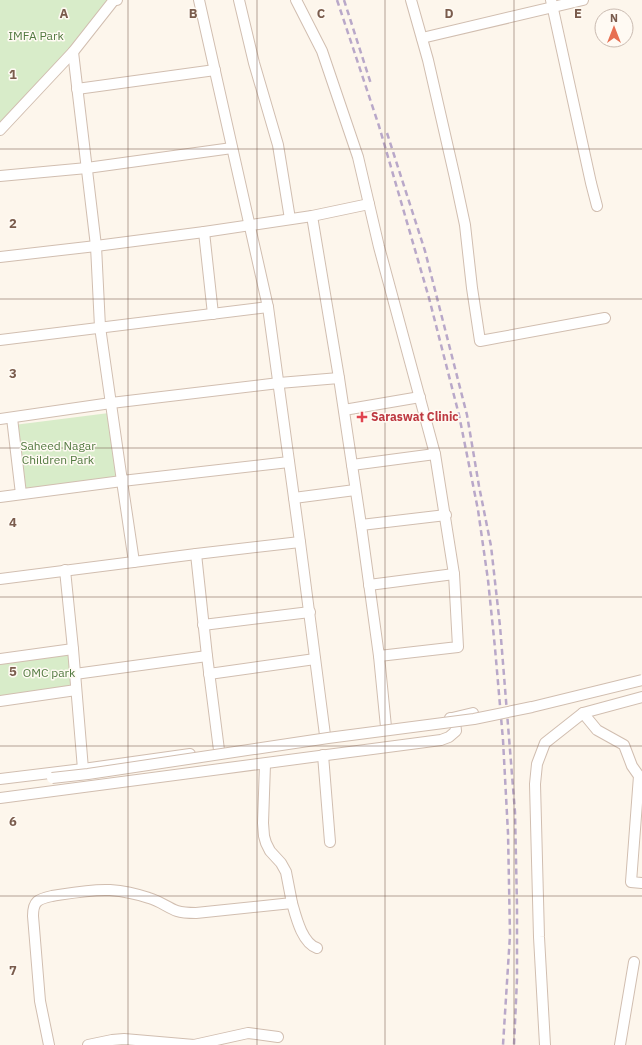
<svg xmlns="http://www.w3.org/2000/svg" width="642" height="1045" font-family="'IBM Plex Sans',sans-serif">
<rect width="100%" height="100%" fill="#fdf6ec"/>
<g fill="#d8ecc9">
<path d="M 0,0 L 114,0 L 0,130 Z"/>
<path d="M 109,413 L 117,478 L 21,491 L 14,425 Z"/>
<path d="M 73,649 L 76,687 L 0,701 L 0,659 Z"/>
</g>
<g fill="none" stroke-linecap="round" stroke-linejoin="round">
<defs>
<g id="minor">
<path d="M 199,0 L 268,307 L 300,542 L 325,735"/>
<path d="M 239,0 L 254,63 L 278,145 L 290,219"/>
<path d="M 296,0 L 322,51 L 358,157 L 379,247 L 435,454 L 454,574 L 458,647 L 379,656"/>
<path d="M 411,0 L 428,60 L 455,178 L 465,225 L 472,288 L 480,341 L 605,318"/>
<path d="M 551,0 L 591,183 L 597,206"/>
<path d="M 422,38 L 583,0"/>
<path d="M 73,52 L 96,246 L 100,327 L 122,481 L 134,562"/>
<path d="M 77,89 L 215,70"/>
<path d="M 0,130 L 73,52 L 114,0 L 117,0"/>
<path d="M 0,176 L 87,168 L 232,148"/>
<path d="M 312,216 L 339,378 L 361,525 L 379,656 L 386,727"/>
<path d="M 204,232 L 213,314"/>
<path d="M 0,257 L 96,246 L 204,232 L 312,216 L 369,204"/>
<path d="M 0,340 L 268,307"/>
<path d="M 344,410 L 420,397"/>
<path d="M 12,418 L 21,494"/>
<path d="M 0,419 L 111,403 L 279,383 L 339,378"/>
<path d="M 352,465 L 435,454"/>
<path d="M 0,497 L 122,481 L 289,462"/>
<path d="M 294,498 L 355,490"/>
<path d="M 361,525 L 446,515"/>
<path d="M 196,554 L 207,656 L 219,750"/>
<path d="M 65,570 L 73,649 L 83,769"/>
<path d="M 0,579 L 196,554 L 300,542"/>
<path d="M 369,585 L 454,574"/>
<path d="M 203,625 L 310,612"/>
<path d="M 0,659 L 73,649"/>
<path d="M 75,674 L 207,656"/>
<path d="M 209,674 L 315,659"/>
<path d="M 0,701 L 76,690"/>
<path d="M 583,713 L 597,730 L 624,745 L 632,766 L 639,776 L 631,882 L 642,883"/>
<path d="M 452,718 L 473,713"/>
<path d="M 323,755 L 330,842"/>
<path d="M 0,779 L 83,769 L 190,754"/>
<path d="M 0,798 C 147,778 294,760 441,740 L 449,737 L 456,731 L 455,721 L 450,718"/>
<path d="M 292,903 C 296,917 302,943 317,948"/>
<path d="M 49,1045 L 40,1001 L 33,916 C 33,901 38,899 52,896 C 71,893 91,889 110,890 C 123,891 137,894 149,898 C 160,901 168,908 177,911 C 183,913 190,913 196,913 L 292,903 L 286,872 L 281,863 L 270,851 L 266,843 L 264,836 L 263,823 L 265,764"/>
<path d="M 88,1045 L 112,1040 L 124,1039 L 194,1045 L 248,1033 L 278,1037"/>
<path d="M 545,1045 L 539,937 L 535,784 L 537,764 L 545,743 L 583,713 L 642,697"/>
<path d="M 620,1045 L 634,962"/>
</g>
</defs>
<use href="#minor" stroke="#d1beb0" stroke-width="12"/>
<use href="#minor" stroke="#fff" stroke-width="10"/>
<g stroke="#b9a8c9" stroke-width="2.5" stroke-dasharray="6 4" stroke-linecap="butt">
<path d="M 337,0 L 379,126 L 429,298 L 459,415 L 478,510 L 488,580 L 495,648 L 503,740 L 508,833 L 510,935 L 503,1045"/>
<path d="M 344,0 L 371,84"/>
<path d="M 387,133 L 425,251 L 467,415 L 479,486 L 491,546 L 500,626 L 515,812 L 517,906 L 517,979 L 514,1045"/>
</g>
<defs>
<path id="minor-bridge" d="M 52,778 L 88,774 L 328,738 L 474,719 L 532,707 L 642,680"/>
</defs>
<use href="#minor-bridge" stroke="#d1beb0" stroke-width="12" stroke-linecap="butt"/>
<use href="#minor-bridge" stroke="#fff" stroke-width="10"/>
</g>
<path fill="none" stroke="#7a5c4d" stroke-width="1" stroke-opacity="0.55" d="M 128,0 L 128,1045M 257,0 L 257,1045M 385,0 L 385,1045M 514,0 L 514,1045M 0,149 L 642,149M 0,299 L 642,299M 0,448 L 642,448M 0,597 L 642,597M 0,746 L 642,746M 0,896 L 642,896"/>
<path fill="#e0444e" stroke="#fffaf3" stroke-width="1.5" d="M360 411h4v4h4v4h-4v4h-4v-4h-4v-4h4z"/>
<g text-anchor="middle" stroke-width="3" stroke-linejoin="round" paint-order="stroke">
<g font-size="12" fill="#537a41" stroke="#fffaf3">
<text x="36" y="40">IMFA Park</text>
<text x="58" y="450">Saheed Nagar<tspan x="58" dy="14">Children Park</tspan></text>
<text x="49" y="677">OMC park</text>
</g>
<g font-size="12" font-weight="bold" fill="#be3a42" stroke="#fffaf3" text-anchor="start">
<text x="371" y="421">Saraswat Clinic</text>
</g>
</g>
<g font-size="13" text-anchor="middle" font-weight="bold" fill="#7a5c4d" stroke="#fffaf3" stroke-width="3" stroke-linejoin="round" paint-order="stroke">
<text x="64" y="18">A</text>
<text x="193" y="18">B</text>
<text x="321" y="18">C</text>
<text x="449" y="18">D</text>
<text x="578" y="18">E</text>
<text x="13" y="79">1</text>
<text x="13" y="228">2</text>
<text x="13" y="378">3</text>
<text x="13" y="527">4</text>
<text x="13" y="676">5</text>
<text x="13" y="826">6</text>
<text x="13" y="975">7</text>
</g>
<g transform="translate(614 28)"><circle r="19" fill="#fffaf3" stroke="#cabbb1"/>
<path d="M0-3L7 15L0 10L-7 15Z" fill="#e76f51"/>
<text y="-6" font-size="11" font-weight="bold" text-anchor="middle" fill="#7a5c4d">N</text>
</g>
</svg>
